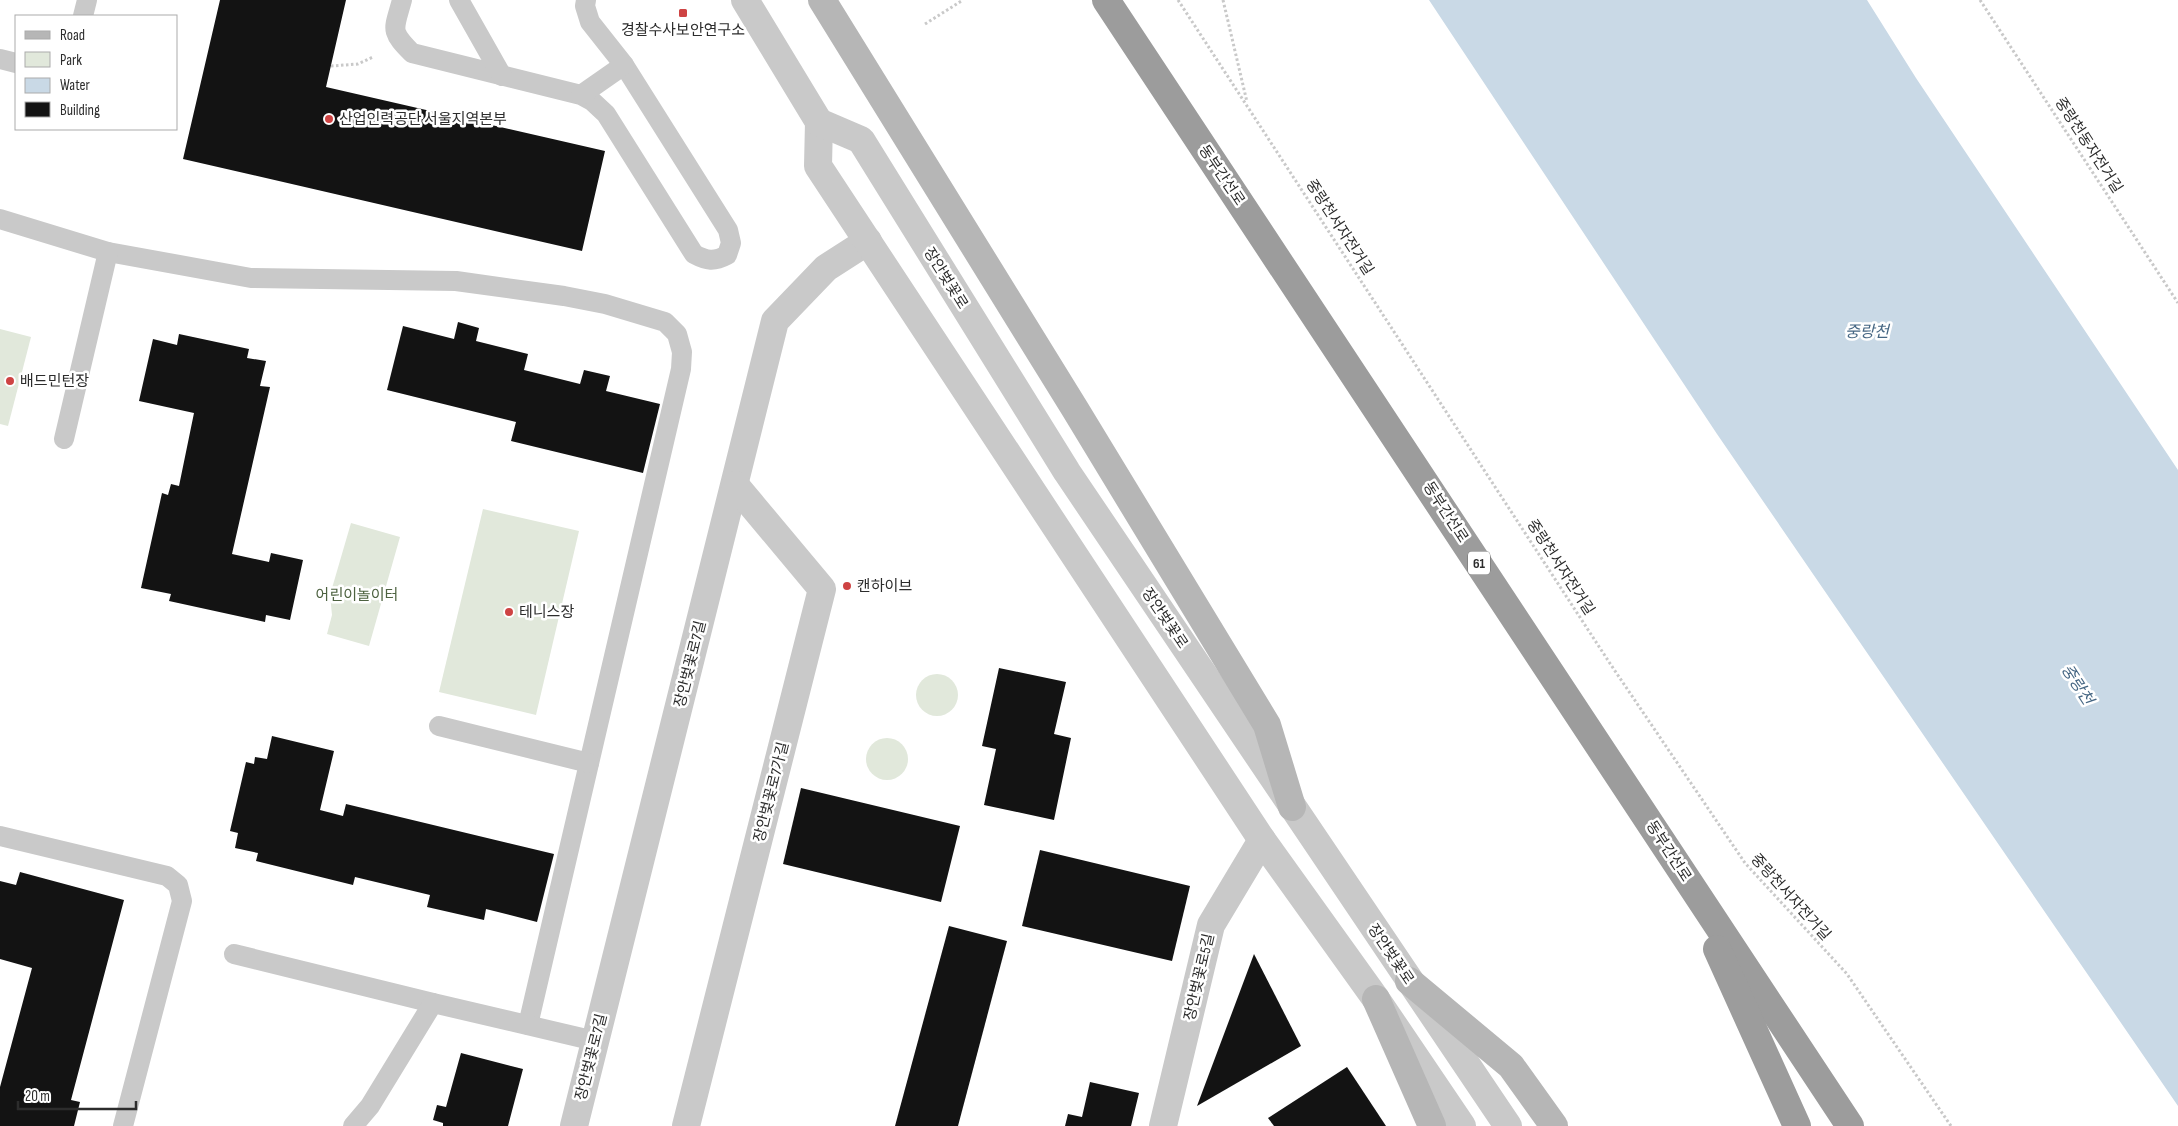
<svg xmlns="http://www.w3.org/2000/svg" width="2178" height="1126" font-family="'Sofia Sans Condensed','Noto Sans KR',sans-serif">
<rect width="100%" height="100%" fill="#fff"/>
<g fill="#e1e8db">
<path d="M 0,329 L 31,337 L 8,426 L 0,424 Z"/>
<path d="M 483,509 L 579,531 L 536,715 L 439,692 Z"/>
<path d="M 351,523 L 400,537 L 369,646 L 327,634 L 332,615 L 330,595 Z"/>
<circle cx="937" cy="695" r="21"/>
<circle cx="887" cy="759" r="21"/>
</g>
<path fill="#c9d9e6" d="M 1429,0 L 1867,0 L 1916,78 L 2178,470 L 2178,1106 L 1717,434 Z"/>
<g fill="#131313">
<path d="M 220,0 L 346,0 L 326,87 L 605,151 L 582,251 L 183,159 Z"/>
<path d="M 458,322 L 479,328 L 476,341 L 528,354 L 524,370 L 580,384 L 584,370 L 610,376 L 606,391 L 660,404 L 643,473 L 511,441 L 516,422 L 387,390 L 403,326 L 454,339 Z"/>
<path d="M 179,334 L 249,349 L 247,358 L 266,361 L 260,386 L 270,387 L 232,554 L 269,562 L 271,553 L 303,560 L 290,620 L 266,615 L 265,622 L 169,601 L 171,594 L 141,588 L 162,493 L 168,495 L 171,484 L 179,486 L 194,413 L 139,401 L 153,339 L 177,345 Z"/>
<path d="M 999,668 L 1066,682 L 1054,734 L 1071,738 L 1054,820 L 984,805 L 996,749 L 982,746 Z"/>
<path d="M 272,736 L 334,751 L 320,810 L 343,816 L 346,804 L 554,854 L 537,922 L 486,909 L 484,920 L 427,907 L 430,895 L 355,877 L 353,885 L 256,861 L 258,853 L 235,848 L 238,833 L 230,831 L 246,762 L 254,764 L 255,757 L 267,759 Z"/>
<path d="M 801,788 L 960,826 L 941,902 L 783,864 Z"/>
<path d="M 1040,850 L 1190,886 L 1172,961 L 1022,926 Z"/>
<path d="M 20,872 L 124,900 L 71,1100 L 80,1102 L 74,1126 L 0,1126 L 0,1087 L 32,968 L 0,959 L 0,881 L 16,885 Z"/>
<path d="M 949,926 L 1007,941 L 958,1126 L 895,1126 Z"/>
<path d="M 1254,954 L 1301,1046 L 1197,1106 Z"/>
<path d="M 461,1053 L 523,1069 L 508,1126 L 443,1126 L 443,1123 L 433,1120 L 437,1105 L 446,1107 Z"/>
<path d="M 1347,1067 L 1386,1126 L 1274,1126 L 1268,1118 Z"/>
<path d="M 1090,1082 L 1139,1093 L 1131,1126 L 1065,1126 L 1068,1114 L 1082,1117 Z"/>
</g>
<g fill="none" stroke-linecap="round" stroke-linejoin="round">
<g stroke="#c9c9c9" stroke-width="3" stroke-dasharray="2.5 2.5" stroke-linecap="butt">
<path d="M 1178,0 L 1611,665 L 1745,863 L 1847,974 L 1951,1126"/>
<path d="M 1223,0 L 1247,102"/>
<path d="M 1980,0 L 2178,303"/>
<path d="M 925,24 L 963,0"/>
<path d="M 331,66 L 358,64 L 373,57"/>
</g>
<g stroke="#c9c9c9" stroke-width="20">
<path d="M 402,0 C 394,30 389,30 412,53 L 581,95 L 592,101 L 606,114 L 694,254 C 707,261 714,262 727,255 L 731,243 L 728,230 L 624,65 L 590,22 L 585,6 L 586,0"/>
<path d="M 459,0 L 502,76"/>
<path d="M 83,16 L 87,0"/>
<path d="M 0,59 L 16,63"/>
<path d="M 581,95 L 624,65"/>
<path d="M 0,219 L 108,252 L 251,278 L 456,281 L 564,296 L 605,304 L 665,322 L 677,334 L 682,352 L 681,369 L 528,1025"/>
<path d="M 64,439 L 108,252"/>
<path d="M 439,726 L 589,763"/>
<path d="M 0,836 L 167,876 L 178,885 L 182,901 L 123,1126"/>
<path d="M 234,954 L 433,1003"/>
<path d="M 353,1126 L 370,1106 L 433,1003 L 595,1041"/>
</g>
<g stroke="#c9c9c9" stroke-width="28">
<path d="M 574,1126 L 775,321 L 826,268 L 868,241"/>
<path d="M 686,1126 L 822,589 L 735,485"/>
<path d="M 1163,1126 L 1211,925 L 1262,840"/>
</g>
<g stroke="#c9c9c9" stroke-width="28">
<path d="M 745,0 L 819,122 L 818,166 L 1262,840 L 1376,999 L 1462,1126"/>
<path d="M 819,122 L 861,140 L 1067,472 L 1508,1126"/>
</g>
<g stroke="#b6b6b6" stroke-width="28">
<path d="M 822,0 L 1075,409 L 1267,725 L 1292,807"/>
<path d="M 1409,981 L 1511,1066 L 1554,1126"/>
<path d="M 1376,999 L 1432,1126"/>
</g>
<g stroke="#9c9c9c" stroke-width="28">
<path d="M 1106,0 L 1850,1126"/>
<path d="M 1717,949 L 1797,1126"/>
</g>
</g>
<g fill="#ce4343" stroke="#fff" stroke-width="2">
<rect x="678" y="8" width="10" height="10" rx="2.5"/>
<circle cx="329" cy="119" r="5"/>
<circle cx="10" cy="381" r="5"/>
<circle cx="847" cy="586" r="5"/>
<circle cx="509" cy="612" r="5"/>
</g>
<g text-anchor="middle" stroke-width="5" stroke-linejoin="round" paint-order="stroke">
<rect fill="#fff" stroke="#6b6b6b" stroke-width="1" x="1468" y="551.5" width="22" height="23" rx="4"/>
<g font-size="14" font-weight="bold" fill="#2c2c2c">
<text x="1479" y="568">61</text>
</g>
<g font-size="15" fill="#2c2c2c" stroke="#fff" text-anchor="start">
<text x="683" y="35" text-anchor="middle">경찰수사보안연구소</text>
<text x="339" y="124">산업인력공단 서울지역본부</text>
<text x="20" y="386">배드민턴장</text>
<text x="857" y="591">캔하이브</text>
<text x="519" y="617">테니스장</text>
</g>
<g font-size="15" fill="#2c2c2c" stroke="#fff">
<text transform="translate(2089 145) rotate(57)" y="5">중랑천동자전거길</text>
<text transform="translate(1222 175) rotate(56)" y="5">동부간선로</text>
<text transform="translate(1340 227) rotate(57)" y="5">중랑천서자전거길</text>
<text transform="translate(946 278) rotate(58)" y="5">장안벚꽃로</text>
<text transform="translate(1446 512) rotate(57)" y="5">동부간선로</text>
<text transform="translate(1561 567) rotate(57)" y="5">중랑천서자전거길</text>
<text transform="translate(1165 618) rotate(56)" y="5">장안벚꽃로</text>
<text transform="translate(690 664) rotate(-76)" y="5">장안벚꽃로7길</text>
<text transform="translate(771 792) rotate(-76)" y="5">장안벚꽃로7가길</text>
<text transform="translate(1669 851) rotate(57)" y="5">동부간선로</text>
<text transform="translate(1791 897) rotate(48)" y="5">중랑천서자전거길</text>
<text transform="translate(1391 954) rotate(56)" y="5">장안벚꽃로</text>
<text transform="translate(1199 977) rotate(-77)" y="5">장안벚꽃로5길</text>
<text transform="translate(591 1057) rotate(-76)" y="5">장안벚꽃로7길</text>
</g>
<g font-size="15" fill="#4d6240" stroke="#fff">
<text x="357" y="600">어린이놀이터</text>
</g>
<g font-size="16" font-style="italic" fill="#456683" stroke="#fff">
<text x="1867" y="337">중랑천</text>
<text transform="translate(2078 684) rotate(57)" y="6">중랑천</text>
</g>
</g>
<rect x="15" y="15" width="162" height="115" fill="#ffffff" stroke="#ababab"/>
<rect x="25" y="31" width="25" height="8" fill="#b6b6b6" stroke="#ababab"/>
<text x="60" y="40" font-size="15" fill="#2c2c2c">Road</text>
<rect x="25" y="52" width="25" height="15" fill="#e1e8db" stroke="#ababab"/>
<text x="60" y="65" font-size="15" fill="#2c2c2c">Park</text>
<rect x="25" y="78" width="25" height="15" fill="#c9d9e6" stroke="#ababab"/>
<text x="60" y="90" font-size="15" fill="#2c2c2c">Water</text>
<rect x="25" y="102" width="25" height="15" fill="#131313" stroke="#ababab"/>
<text x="60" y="115" font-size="15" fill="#2c2c2c">Building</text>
<path d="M18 1101v8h118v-8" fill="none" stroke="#2c2c2c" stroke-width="2.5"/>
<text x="25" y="1101" font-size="15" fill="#2c2c2c" stroke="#ffffff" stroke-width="4" paint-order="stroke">20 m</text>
</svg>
